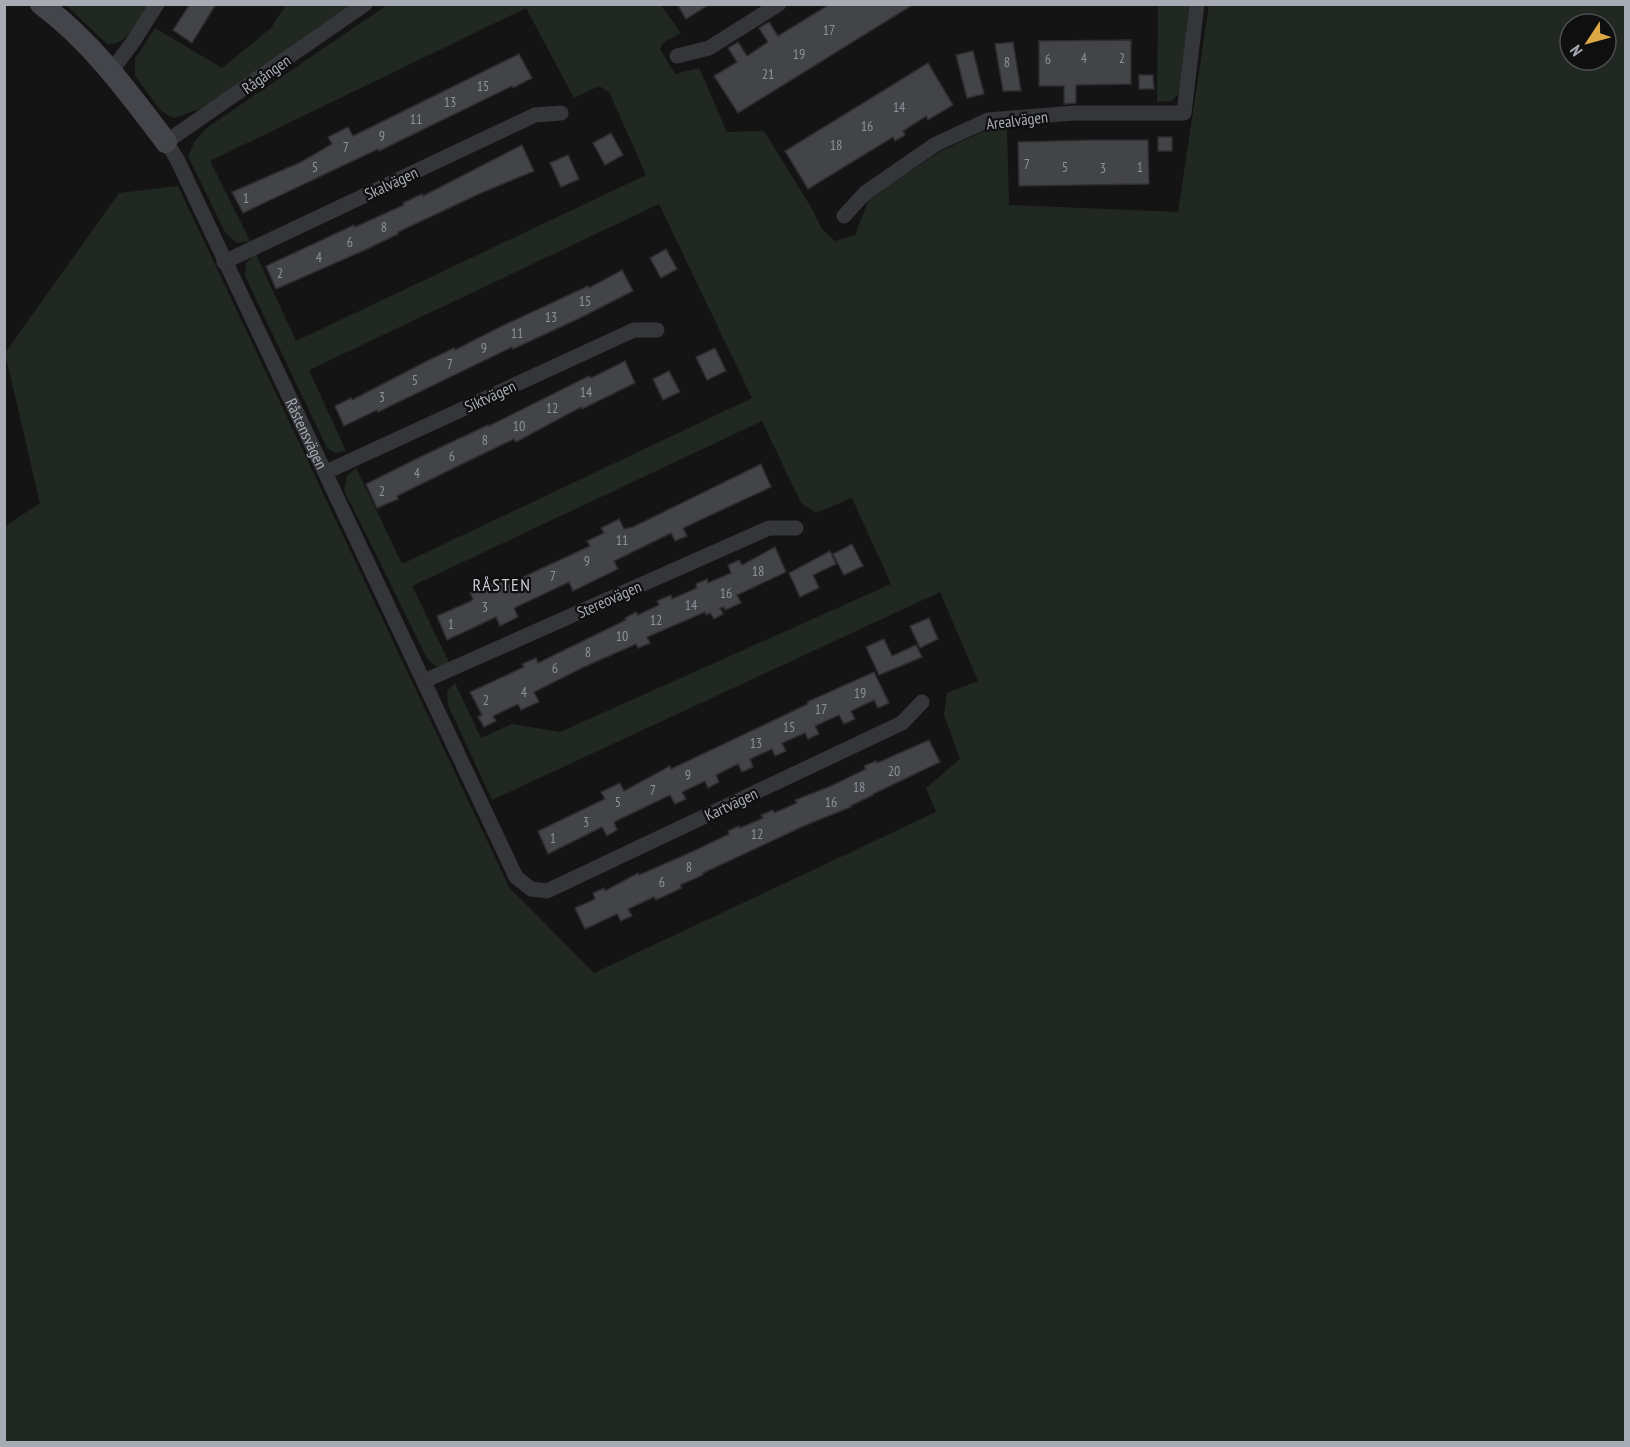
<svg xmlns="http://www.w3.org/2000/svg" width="1630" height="1447" font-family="'PT Sans Narrow',sans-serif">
<rect width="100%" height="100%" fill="#141415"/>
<g fill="#212821" fill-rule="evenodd">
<path d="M 66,5 L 148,5 C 138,20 128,46 107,44 Z"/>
<path d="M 286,5 L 355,5 L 202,108 L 174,118 L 161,111 L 135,76 L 135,59 L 155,28 L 222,68 L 271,28 Z"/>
<path d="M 387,5 L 661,5 L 681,33 L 664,42 L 660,49 L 675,74 L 699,68 L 727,132 L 764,131 L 811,207 L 822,229 L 835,241 L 855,235 L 869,199 L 941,151 L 984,131 L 1007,129 L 1009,205 L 1178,212 L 1209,5 L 1625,5 L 1625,1442 L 5,1442 L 4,527 L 40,503 L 5,353 L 119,193 L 178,186 L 509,887 L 594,973 L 936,812 L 926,788 L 960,759 L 944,715 L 947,693 L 978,681 L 940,592 L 492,800 L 448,705 L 447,691 L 455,683 L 481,738 L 512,724 L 560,732 L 891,584 L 852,498 L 816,513 L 801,503 L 762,421 L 412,586 L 450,664 L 437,667 L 428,660 L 344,490 L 347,476 L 356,468 L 402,564 L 752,398 L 659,204 L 309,370 L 346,451 L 335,453 L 327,448 L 245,276 L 246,263 L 256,254 L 296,341 L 646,175 L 609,92 L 599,86 L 574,98 L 526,8 L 210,161 L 250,241 L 237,243 L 226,234 L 188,156 L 195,141 L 208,127 ZM 1570,24 L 1606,24 L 1606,60 L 1570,60 Z"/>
<path d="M 1158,5 L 1189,5 L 1180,92 L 1172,101 L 1157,102 Z"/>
</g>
<g fill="#434448" stroke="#2e2e31" stroke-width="1.5">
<path d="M 190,4 L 216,4 L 192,43 L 173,30 Z"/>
<path d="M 677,4 L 710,4 L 686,19 Z"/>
<path d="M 830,4 L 914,4 L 738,113 L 714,76 L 737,62 L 728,48 L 738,42 L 747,56 L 768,42 L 759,28 L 769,22 L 778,36 Z"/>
<path d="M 1131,40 L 1131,84 L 1076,85 L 1076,103 L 1064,104 L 1064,86 L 1039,86 L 1039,41 Z"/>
<path d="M 1013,42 L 1021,91 L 1003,91 L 995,44 Z"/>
<path d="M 973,51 L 984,94 L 967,98 L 956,55 Z"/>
<path d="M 519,54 L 532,78 L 513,88 L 512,86 L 379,151 L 378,149 L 243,213 L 232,192 L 301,162 L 332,144 L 328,137 L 348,127 L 353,136 Z"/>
<path d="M 928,63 L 953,105 L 928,120 L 926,116 L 903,131 L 905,135 L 895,141 L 893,137 L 808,189 L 785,151 Z"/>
<path d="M 1139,75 L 1153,75 L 1154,89 L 1139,89 Z"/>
<path d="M 611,133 L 623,155 L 605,165 L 593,143 Z"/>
<rect x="1158" y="137" width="14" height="14"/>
<path d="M 1093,140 L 1148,140 L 1149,184 L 1019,186 L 1018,142 Z"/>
<path d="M 522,145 L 534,171 L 481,193 L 398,232 L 398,234 L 365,250 L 276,289 L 266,266 L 354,225 L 355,227 L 404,205 L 403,203 L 422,194 L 423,196 Z"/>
<path d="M 568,155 L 579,179 L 561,187 L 550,163 Z"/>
<path d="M 666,249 L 677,269 L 661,278 L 650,258 Z"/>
<path d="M 622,270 L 633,291 L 580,318 L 513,349 L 512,347 L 378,412 L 377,410 L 344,426 L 335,406 L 351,398 L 352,400 L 425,362 L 454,348 L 455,350 L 502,326 L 588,286 L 589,288 Z"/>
<path d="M 715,348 L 726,371 L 707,380 L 696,357 Z"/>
<path d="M 625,361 L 635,383 L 582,409 L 581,407 L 516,442 L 514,439 L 466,462 L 397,496 L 398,499 L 377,508 L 366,484 L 420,457 L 488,425 L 489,426 L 589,376 L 591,378 Z"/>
<path d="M 669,371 L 680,392 L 663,400 L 653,379 Z"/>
<path d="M 761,464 L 771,487 L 683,528 L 687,536 L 675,541 L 671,533 L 614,561 L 618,569 L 573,591 L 569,582 L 514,608 L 518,617 L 500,626 L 496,617 L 447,640 L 437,616 L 471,601 L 473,599 L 470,593 L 500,579 L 504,586 L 590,546 L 587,541 L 604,533 L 601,528 L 619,519 L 624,529 L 633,527 Z"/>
<path d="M 852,544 L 863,566 L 844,575 L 833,554 Z"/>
<path d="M 775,547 L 786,572 L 737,595 L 741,603 L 725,610 L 724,607 L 720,608 L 723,614 L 714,619 L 710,613 L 706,615 L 705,612 L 647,637 L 650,643 L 638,648 L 636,644 L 584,667 L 534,692 L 539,702 L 521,710 L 518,704 L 493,716 L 496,721 L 484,727 L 478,717 L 482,715 L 470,692 L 524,667 L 522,664 L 536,658 L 538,663 L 626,620 L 625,618 L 636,612 L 638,615 L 659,605 L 657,601 L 671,595 L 672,599 L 697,588 L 696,584 L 707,579 L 708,583 L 731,573 L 728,565 L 739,560 L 742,565 Z"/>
<path d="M 830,551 L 836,564 L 813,575 L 819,588 L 800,597 L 789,573 Z"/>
<path d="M 929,618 L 938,639 L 920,648 L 910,626 Z"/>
<path d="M 884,639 L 892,656 L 916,645 L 922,657 L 879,675 L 866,647 Z"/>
<path d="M 874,672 L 889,703 L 878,708 L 874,700 L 851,711 L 855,719 L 844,724 L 839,715 L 815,726 L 819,734 L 808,739 L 805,733 L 782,743 L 786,751 L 775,756 L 772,749 L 750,759 L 753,767 L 742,772 L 738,764 L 716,775 L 719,782 L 708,788 L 705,781 L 682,792 L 686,799 L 675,804 L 670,795 L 614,822 L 617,830 L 607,836 L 602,827 L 548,854 L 538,831 L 605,799 L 601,792 L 620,783 L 624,791 L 670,766 L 671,769 L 808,704 L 807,702 Z"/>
<path d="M 929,740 L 940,762 L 873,794 L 873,795 L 850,806 L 851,807 L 806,825 L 703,873 L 703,875 L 680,885 L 682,888 L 656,900 L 654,897 L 628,909 L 632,916 L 621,921 L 617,914 L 585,929 L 575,908 L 595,899 L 593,893 L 604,888 L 605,891 L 638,873 L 639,875 L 696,850 L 729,834 L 728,831 L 739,826 L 740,828 L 763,818 L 761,815 L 773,810 L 774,813 L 797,803 L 795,800 L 831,786 L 866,769 L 864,766 L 876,761 L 877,763 Z"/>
</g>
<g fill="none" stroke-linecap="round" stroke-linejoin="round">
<g stroke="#35363a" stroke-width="15">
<path id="s1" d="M 365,4 L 166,142 L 177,159 L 516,877 L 531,889 L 547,891 L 902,723 L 922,702"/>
<path d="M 677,56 L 709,48 L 779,4"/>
<path d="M 112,70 L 133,42 L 157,4"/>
<path d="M 844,216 L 865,193 L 936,144 L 988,120 L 1075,113 L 1184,113 L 1197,4"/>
<path d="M 224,262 L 535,115 L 561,113"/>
<path d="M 326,472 L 634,330 L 657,330"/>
<path d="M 424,681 L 769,528 L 796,528"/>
</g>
<path stroke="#44454a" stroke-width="22" d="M 41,4 C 92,42 129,93 166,142"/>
</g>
<g text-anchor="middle" stroke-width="4.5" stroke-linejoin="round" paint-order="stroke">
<g font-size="14" fill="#8e9199">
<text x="829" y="35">17</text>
<text x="799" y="59">19</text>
<text x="1084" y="63">4</text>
<text x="1122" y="63">2</text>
<text x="1048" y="64">6</text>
<text x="1007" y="67">8</text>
<text x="768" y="79">21</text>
<text x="483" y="91">15</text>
<text x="450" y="107">13</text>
<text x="899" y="112">14</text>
<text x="416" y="124">11</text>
<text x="867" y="131">16</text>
<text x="382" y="141">9</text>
<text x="836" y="150">18</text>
<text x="346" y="152">7</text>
<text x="1027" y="169">7</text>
<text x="315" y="172">5</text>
<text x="1065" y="172">5</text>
<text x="1140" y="172">1</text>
<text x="1103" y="173">3</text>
<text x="246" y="203">1</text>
<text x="384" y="232">8</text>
<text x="350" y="247">6</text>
<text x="319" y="262">4</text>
<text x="280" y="278">2</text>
<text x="585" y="306">15</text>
<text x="551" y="322">13</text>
<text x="517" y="338">11</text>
<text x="484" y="353">9</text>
<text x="450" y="369">7</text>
<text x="415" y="385">5</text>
<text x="586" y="397">14</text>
<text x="382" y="402">3</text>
<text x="552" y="413">12</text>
<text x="519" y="431">10</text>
<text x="485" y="445">8</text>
<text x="452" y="461">6</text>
<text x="417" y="478">4</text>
<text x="382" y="496">2</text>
<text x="622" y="545">11</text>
<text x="587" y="566">9</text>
<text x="758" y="576">18</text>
<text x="553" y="581">7</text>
<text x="726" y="598">16</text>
<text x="691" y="610">14</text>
<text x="485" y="612">3</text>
<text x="656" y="625">12</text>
<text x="451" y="629">1</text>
<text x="622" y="641">10</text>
<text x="588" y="657">8</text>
<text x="555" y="673">6</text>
<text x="524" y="697">4</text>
<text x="860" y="698">19</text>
<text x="486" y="705">2</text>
<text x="821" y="714">17</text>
<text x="789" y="732">15</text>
<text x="756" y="748">13</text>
<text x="894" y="776">20</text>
<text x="688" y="780">9</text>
<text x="859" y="792">18</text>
<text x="653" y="795">7</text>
<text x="618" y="807">5</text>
<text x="831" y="807">16</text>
<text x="586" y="827">3</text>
<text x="757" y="839">12</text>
<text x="553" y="843">1</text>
<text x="689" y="872">8</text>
<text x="662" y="887">6</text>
</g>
<g font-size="16" fill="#a7abb4" stroke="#0f0f10">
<text transform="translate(266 74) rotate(-35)" y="6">Rågången</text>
<text transform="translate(1017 120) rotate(-7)" y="6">Arealvägen</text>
<text transform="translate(391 183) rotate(-25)" y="6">Skalvägen</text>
<text transform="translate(490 396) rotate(-25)" y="6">Siktvägen</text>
<text dy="6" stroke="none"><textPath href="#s1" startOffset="566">Råstensvägen</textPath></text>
<text transform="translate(609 599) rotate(-24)" y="6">Stereovägen</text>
<text transform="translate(731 804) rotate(-25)" y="6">Kartvägen</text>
</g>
<g font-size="18" letter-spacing="1.5" fill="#c8cad1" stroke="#0f0f10">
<text x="502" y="591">RÅSTEN</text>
</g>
</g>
<rect width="1630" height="1447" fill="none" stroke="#a7abb4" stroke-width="12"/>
<g transform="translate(1588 42) rotate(234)"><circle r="28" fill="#0f0f10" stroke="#4c4d52" stroke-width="1.5"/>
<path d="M0-4.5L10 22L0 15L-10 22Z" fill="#dca845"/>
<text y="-9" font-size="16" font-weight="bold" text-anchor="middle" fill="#a7abb4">N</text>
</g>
</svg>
